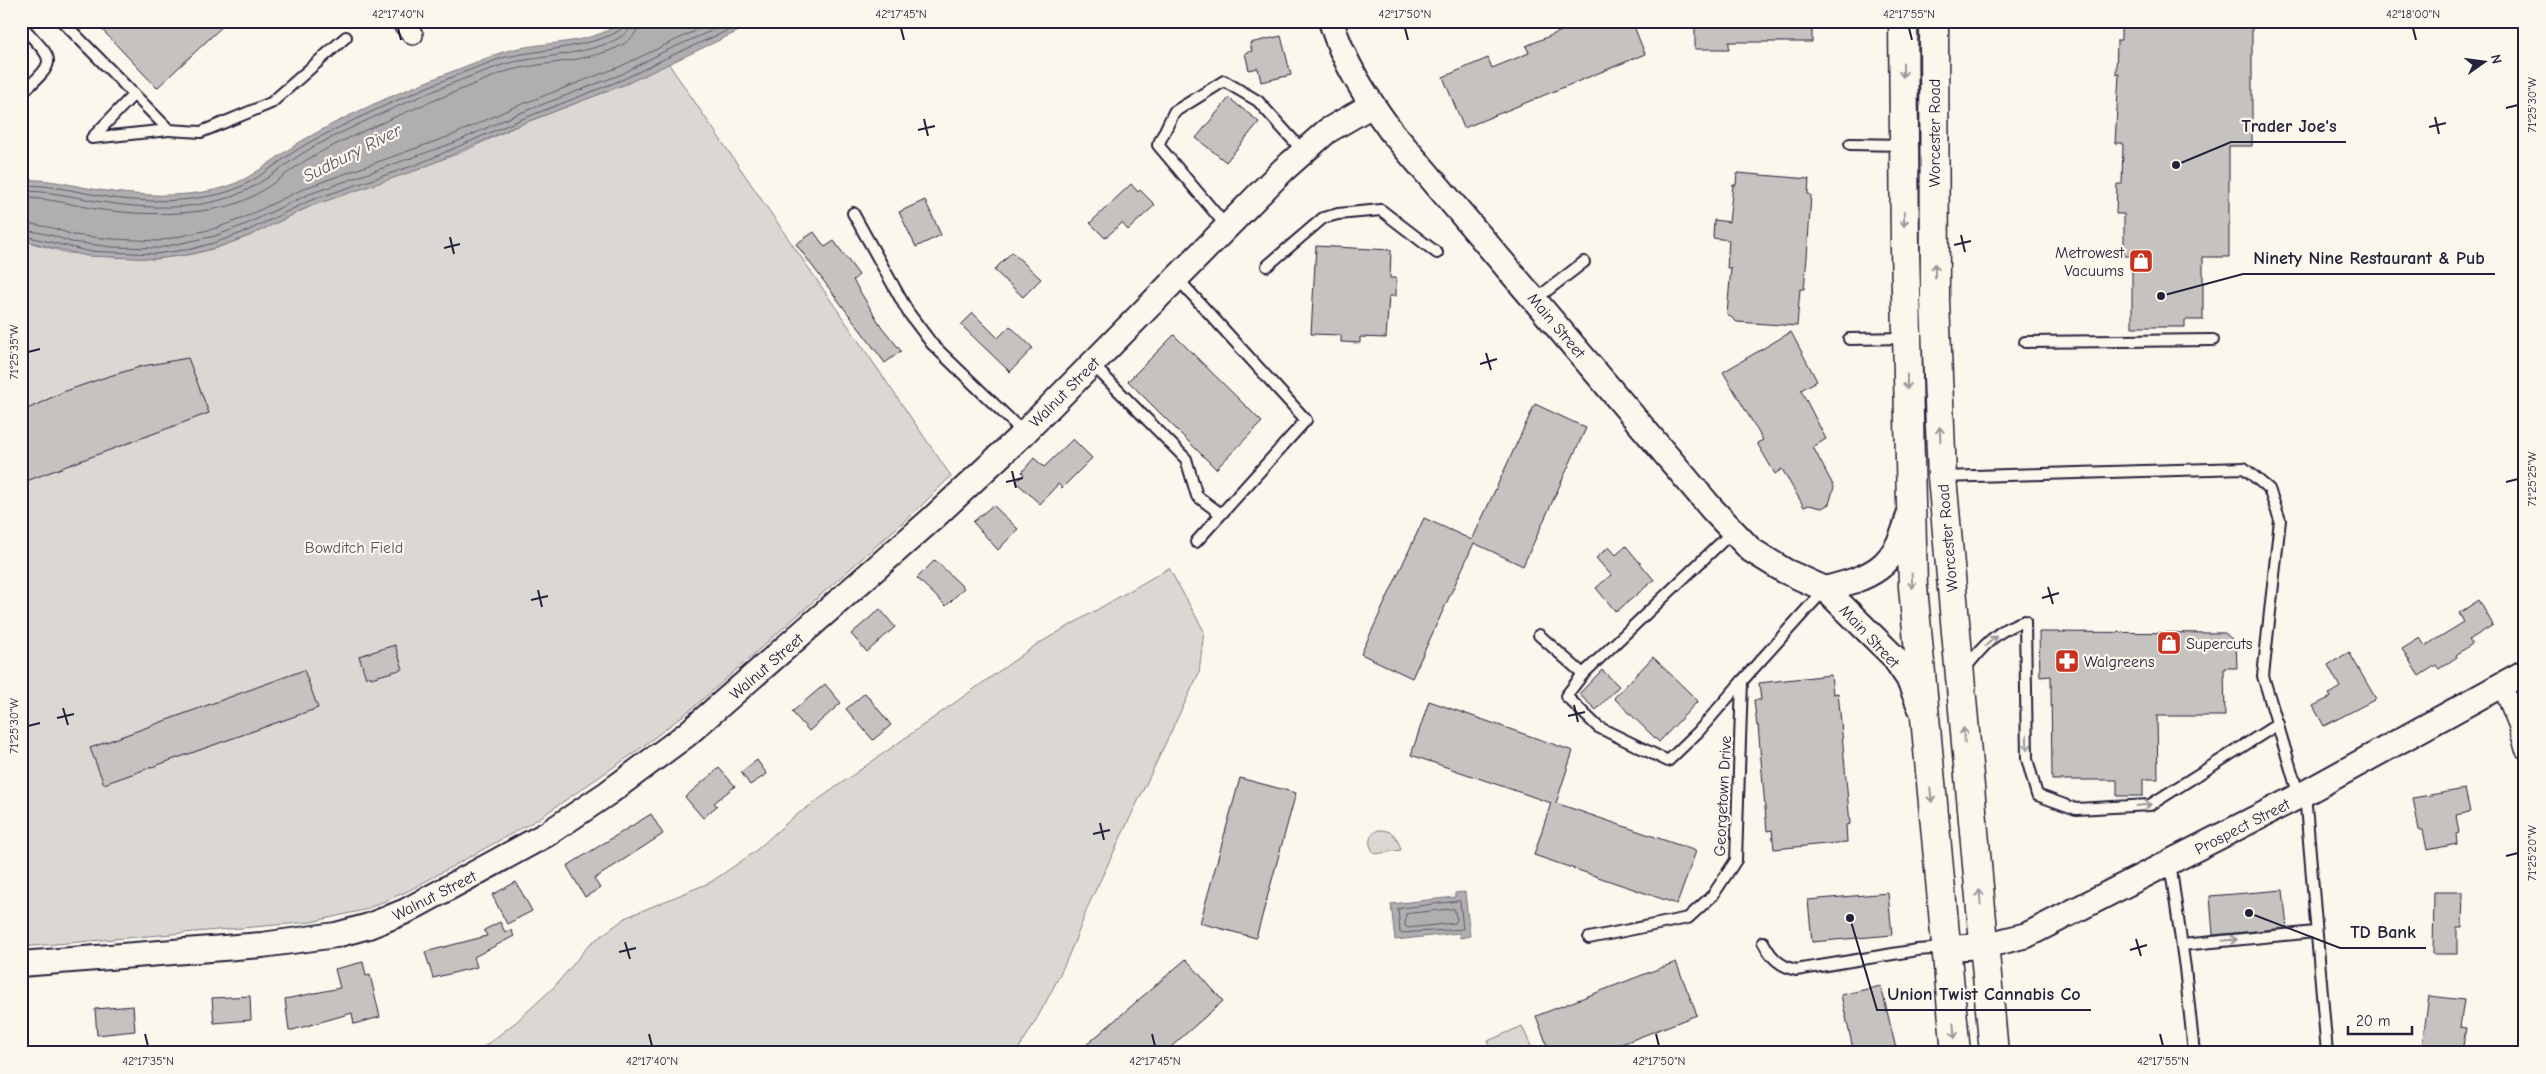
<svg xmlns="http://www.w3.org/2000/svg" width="2546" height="1074" font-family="'Comic Neue',sans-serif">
<rect width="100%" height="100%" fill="#fbf7ec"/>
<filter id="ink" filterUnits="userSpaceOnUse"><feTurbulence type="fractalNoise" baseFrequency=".02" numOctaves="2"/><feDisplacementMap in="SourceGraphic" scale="10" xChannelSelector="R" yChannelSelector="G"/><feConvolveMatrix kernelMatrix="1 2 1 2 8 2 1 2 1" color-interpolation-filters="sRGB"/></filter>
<g filter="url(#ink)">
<g fill="#dbd8d3" stroke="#7e7d87">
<path d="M 668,63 L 951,476 L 920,507 L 694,707 L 637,751 L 538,819 L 408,891 L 364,910 L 311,922 L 21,947 L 21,240 L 68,253 L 155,259 L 193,254 L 219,247 L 249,236 L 311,206 L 460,153 L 519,125 L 626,84 Z"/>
<path d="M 1169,568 L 1204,631 L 1199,673 L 1088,906 C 1070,958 1046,1006 1016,1053 L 471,1053 L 485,1046 L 516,1022 L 554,987 L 590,944 L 627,917 L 711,882 L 753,853 L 791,819 L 1036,645 Z"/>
<path d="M 1378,830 C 1394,830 1397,837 1401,850 L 1375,854 C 1367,845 1368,835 1378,830 Z"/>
<path d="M 1522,1026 L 1534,1053 L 1493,1053 L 1488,1041 Z"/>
</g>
<g fill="#b1aeb0" stroke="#787681">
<path d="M 623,21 L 760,21 L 626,84 L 519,125 L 420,169 L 311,206 L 249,236 L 219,247 L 193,254 L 155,259 L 87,256 L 21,240 L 21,180 C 49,178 72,186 99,190 C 138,196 181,198 219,189 C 252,181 278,154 307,138 C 366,104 433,79 497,54 C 538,39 587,49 623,21 Z"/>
<path d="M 1465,892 L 1470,936 L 1460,938 L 1459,933 L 1395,940 L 1391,904 L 1455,897 L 1455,893 Z"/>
</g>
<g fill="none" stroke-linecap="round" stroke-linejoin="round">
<g stroke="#5b5a6a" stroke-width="1">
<path d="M 21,185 C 48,185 70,190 96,195 C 136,203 181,203 220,194 C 255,186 281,157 312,141 C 372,110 436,82 499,59 C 521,51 623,46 626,21"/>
<path d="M 21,191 C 48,191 70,196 96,201 C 136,208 184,211 224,199 C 258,190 284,163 315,146 C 375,115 438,87 502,65 C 527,56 630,54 632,21"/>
<path d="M 21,198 C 49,198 69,204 96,209 C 138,215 182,216 224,207 C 260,200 287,169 319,153 C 378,122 440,98 502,73 C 532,60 638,64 639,21"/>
<path d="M 21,222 L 53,228 L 73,235 L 113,239 L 158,241 L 213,229 L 241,219 L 305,188 L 453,135 L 512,108 L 619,67 L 716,21"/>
<path d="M 21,229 L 51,235 L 71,242 L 113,247 L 158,248 L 215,236 L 244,225 L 307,195 L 456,142 L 515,115 L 622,74 L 663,52 L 734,21"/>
<path d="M 21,235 L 87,251 L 155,254 L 192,249 L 217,242 L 247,231 L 309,201 L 418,164 L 517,121 L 624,79 L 666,58 L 749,21"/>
<path d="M 1460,901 L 1463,929 L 1400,933 L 1398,909 Z"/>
<path d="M 1454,909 L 1457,920 L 1455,923 L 1408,928 L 1405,926 L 1406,914 Z"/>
</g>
</g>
<g fill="#c6c2c0" stroke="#22223b">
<path d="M 94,21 L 228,21 L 157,88 Z"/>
<path d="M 1571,21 L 1632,21 L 1645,54 L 1464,128 L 1443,77 L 1488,58 L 1492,68 L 1529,53 L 1526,46 L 1573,26 Z"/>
<path d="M 1695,21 L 1812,21 L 1812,42 L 1729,42 L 1729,49 L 1695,49 Z"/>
<path d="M 2121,21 L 2252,21 L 2252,146 L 2229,146 L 2229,257 L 2203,257 L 2203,320 L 2185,320 L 2185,327 L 2132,327 L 2132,256 L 2124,256 L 2124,214 L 2116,214 L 2117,184 L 2122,184 L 2123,143 L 2115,143 L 2119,74 L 2116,75 L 2117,40 L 2121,40 Z"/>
<path d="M 1281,36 L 1291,75 L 1261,82 L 1258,68 L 1249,70 L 1245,53 L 1252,51 L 1250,43 Z"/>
<path d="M 1229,98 L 1259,122 L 1226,162 L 1196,138 Z"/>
<path d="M 1737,173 L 1809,179 L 1808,194 L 1811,195 L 1807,257 L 1804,289 L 1800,289 L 1797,326 L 1737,322 L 1727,314 L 1731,268 L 1727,268 L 1729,240 L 1713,238 L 1714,220 L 1729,222 L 1733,185 L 1736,185 Z"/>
<path d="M 1131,184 L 1138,192 L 1140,190 L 1155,205 L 1128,230 L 1122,223 L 1105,238 L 1090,223 Z"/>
<path d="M 925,200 L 941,235 L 916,247 L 899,212 Z"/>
<path d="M 814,232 L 825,247 L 834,241 L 859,275 L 853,280 L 881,326 L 901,351 L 885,363 L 796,244 Z"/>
<path d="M 1316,246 L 1391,250 L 1390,278 L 1396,278 L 1396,296 L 1389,296 L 1386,338 L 1360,337 L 1360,343 L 1341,342 L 1341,335 L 1311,334 Z"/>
<path d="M 1012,252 L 1041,279 L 1023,297 L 994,270 Z"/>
<path d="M 973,313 L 998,338 L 1010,326 L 1033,348 L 1010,372 L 961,325 Z"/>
<path d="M 1791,332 L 1817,381 L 1801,390 L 1826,439 L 1813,447 L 1834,487 L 1829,504 L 1822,508 L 1809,505 L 1804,507 L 1782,469 L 1775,474 L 1757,443 L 1763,440 L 1723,372 Z"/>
<path d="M 1174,335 L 1262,422 L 1216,469 L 1128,381 Z"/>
<path d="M 188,358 L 209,413 L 21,483 L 21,412 L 63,392 L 103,378 L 143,366 Z"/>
<path d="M 1535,404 L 1586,428 L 1523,566 L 1474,543 L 1412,678 L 1361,654 L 1424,518 L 1472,540 Z"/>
<path d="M 1073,439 L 1092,458 L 1062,488 L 1058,484 L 1040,504 L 1016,482 L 1024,474 L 1022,472 L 1034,458 L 1044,467 Z"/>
<path d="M 993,505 L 1018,529 L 998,550 L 973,522 Z"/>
<path d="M 1626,546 L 1654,580 L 1616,612 L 1596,588 L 1611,575 L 1596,558 L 1609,547 L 1616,555 Z"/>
<path d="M 935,560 L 964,588 L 946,606 L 917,578 Z"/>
<path d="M 2479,600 L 2493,625 L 2469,640 L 2472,644 L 2456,655 L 2457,657 L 2439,669 L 2436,665 L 2419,676 L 2402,649 L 2420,638 L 2425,646 L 2464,622 L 2459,613 Z"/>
<path d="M 880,609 L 895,627 L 867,652 L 851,634 Z"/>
<path d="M 2039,632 L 2225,633 L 2236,643 L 2237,668 L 2224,668 L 2225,716 L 2157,716 L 2158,779 L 2143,779 L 2143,796 L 2117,796 L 2117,780 L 2052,780 L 2051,676 L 2040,677 Z"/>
<path d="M 395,645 L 403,669 L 371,678 L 370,676 L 366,678 L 359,656 Z"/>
<path d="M 2349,652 L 2376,699 L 2324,726 L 2313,706 L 2331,697 L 2329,694 L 2340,687 L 2328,665 Z"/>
<path d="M 1653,657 L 1698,701 L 1659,742 L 1614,698 Z"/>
<path d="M 304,670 L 318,708 L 104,784 L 90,748 Z"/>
<path d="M 1602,670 L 1619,686 L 1596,710 L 1579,694 Z"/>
<path d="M 1831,675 L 1833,694 L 1838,693 L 1841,722 L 1850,824 L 1846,825 L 1847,842 L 1774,849 L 1772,830 L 1767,831 L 1758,725 L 1757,726 L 1754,700 L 1761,700 L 1759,683 Z"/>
<path d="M 825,684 L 841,703 L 809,731 L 792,712 Z"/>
<path d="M 865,693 L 891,725 L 873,740 L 846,709 Z"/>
<path d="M 1429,701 L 1573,751 L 1556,803 L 1696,851 L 1677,904 L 1534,855 L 1551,803 L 1411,755 Z"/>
<path d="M 757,760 L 767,774 L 750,785 L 741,772 Z"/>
<path d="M 719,768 L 735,786 L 714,803 L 717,806 L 703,818 L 685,797 Z"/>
<path d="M 1240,778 L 1296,793 L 1256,938 L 1200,923 Z"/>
<path d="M 2465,789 L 2470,812 L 2456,815 L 2459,833 L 2456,834 L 2457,844 L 2427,850 L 2423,830 L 2419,830 L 2413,798 Z"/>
<path d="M 651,814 L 663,834 L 594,879 L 600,888 L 585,897 L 567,866 Z"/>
<path d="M 516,882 L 532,911 L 507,924 L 492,895 Z"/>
<path d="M 2283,890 L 2287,928 L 2213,935 L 2210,896 Z"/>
<path d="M 2434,892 L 2463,892 L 2462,927 L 2457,927 L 2457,954 L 2433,954 Z"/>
<path d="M 1888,893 L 1892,935 L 1812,942 L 1808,900 Z"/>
<path d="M 500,922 L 505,932 L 511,930 L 514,936 L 474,957 L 477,967 L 433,978 L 425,952 L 487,936 L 484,930 Z"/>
<path d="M 1186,959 L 1223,1001 L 1164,1053 L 1077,1053 Z"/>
<path d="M 363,962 L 366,976 L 370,975 L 380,1017 L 354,1024 L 352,1013 L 289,1031 L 285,999 L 340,988 L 335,969 Z"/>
<path d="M 1676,962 L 1697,1015 L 1598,1053 L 1550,1053 L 1536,1016 Z"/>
<path d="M 1881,986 L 1897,1053 L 1854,1053 L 1841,995 Z"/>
<path d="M 250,996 L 251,1020 L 214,1023 L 212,998 Z"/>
<path d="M 2429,996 L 2464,1000 L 2460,1027 L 2466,1028 L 2462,1052 L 2422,1046 Z"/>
<path d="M 133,1006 L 135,1031 L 97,1035 L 95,1009 Z"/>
</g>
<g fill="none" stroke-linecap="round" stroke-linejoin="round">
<defs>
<g id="service">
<path d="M 62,21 L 169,130 L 92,138 L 134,94"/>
<path d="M 21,25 C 55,63 59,58 21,94"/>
<path d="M 169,130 L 201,132 L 271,103 L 346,37"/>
<path d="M 1850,144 L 1903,145"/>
<path d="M 853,213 L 908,312 L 932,344 L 1024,433"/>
<path d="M 1227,227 L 1158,145 L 1174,112 L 1224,81 L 1258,101 L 1303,151"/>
<path d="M 1267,266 L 1323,218 L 1338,214 L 1381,210 L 1437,253"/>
<path d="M 1177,278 L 1306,420 L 1196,542"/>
<path d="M 1536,299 L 1584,262"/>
<path d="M 1849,339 L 1906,338"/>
<path d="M 2025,342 L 2213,340"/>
<path d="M 1092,364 L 1186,459 L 1197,496 L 1221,514"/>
<path d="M 1943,477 L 2244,468 L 2269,489 L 2280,520 L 2263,676 L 2299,796"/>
<path d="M 1539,635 L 1583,674 L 1732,532"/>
<path d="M 1964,670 C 1981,648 1998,628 2025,621 L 2027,759 L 2037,795 L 2076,809 L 2150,805 L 2278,724"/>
<path d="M 1583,674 L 1566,696 L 1598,727 L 1668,761 L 1698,732 L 1742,681"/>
<path d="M 2305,794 L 2327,1053"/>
<path d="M 2170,863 L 2185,968 L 2194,1053"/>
<path d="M 1589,938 L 1688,918 L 1713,895 L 1736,860 L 1742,681 L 1825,589"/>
<path d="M 1763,942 C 1771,957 1779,966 1796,970 L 1917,950 L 1946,948"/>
<path d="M 2182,945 L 2315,932"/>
</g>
<g id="minor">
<path d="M 400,21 L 413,35"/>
<path d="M 2502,685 L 2518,724 L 2525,749"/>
</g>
<g id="tertiary">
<path d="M 1331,21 C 1343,62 1366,97 1391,131 L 1712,509 L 1751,550 L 1785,571 L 1825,589 L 1893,656 L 1908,678 L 1920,707"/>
<path d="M 1825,589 C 1872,577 1895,568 1908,518"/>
<path d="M 1947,948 L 1984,946 L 2027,935 L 2305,793 L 2525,672"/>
<path d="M 21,964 L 262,945 L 336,935 L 369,926 L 406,911 L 547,834 L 608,793 L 686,735 L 932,519 L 1024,433 L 1283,170 L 1327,131 L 1372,105"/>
</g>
<g id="trunk">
<path d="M 1903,21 L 1905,249 L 1913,587 L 1956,1053"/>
<path d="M 1934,21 L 1935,301 L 1942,477 L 1994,1053"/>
</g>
</defs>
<use href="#service" stroke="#22223b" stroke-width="14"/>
<use href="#minor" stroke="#22223b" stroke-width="22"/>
<use href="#tertiary" stroke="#22223b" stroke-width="28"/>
<use href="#trunk" stroke="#22223b" stroke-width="31"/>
<use href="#service" stroke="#fbf7ec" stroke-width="10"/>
<use href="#minor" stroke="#fbf7ec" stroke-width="19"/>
<use href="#tertiary" stroke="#fbf7ec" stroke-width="24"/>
<use href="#trunk" stroke="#fbf7ec" stroke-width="28"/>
</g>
<defs><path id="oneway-shaft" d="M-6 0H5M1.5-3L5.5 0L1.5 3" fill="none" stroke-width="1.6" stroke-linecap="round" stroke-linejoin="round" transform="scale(1.25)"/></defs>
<g stroke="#99979c">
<use href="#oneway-shaft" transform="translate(1903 70) rotate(90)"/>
<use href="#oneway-shaft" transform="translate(1904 219) rotate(89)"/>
<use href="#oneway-shaft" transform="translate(1935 271) rotate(-90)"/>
<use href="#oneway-shaft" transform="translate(1907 382) rotate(89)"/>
<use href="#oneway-shaft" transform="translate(1940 434) rotate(-93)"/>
<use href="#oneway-shaft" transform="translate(1912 581) rotate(87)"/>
<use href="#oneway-shaft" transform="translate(1991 641) rotate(-42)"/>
<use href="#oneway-shaft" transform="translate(1964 735) rotate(-95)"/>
<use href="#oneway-shaft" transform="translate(2027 743) rotate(89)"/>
<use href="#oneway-shaft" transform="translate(1931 795) rotate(84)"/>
<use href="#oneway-shaft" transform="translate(2144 805) rotate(-7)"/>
<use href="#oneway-shaft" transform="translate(1980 897) rotate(-95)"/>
<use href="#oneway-shaft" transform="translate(2230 940) rotate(-6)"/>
<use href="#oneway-shaft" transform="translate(1954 1031) rotate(85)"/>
</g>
</g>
<path fill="none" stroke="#22223b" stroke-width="2" d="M 398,28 L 401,40M 901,28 L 904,40M 1405,28 L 1408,40M 1909,28 L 1912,40M 2413,28 L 2416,40M 2506,108 L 2518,105M 2435,117 L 2439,134M 924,119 L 928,136M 2429,127 L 2446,123M 918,130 L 935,126M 1961,235 L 1965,252M 450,237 L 454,254M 1954,245 L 1971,241M 444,248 L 460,244M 28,352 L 40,349M 1486,353 L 1491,370M 1480,364 L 1497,359M 1012,471 L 1016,488M 1006,482 L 1023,478M 2506,482 L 2518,479M 2048,587 L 2053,604M 538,590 L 542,607M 2042,598 L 2059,593M 531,600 L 548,596M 1574,705 L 1578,722M 63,708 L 68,725M 1568,716 L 1585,712M 57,718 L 74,714M 28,726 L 40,723M 1100,823 L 1104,840M 1093,834 L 1110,830M 2506,856 L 2518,853M 2136,939 L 2141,956M 625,942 L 630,959M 2130,950 L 2147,945M 619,952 L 636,948M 145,1034 L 148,1046M 649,1034 L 652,1046M 1152,1034 L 1155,1046M 1656,1034 L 1659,1046M 2160,1034 L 2163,1046"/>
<defs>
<symbol id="shop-square" viewBox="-11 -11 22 22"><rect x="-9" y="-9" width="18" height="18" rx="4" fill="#c8321e" stroke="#fbf7ec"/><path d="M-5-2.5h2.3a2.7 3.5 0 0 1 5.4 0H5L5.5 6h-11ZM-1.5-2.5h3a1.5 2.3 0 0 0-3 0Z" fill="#fff"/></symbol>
<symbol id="pharmacy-square" viewBox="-11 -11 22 22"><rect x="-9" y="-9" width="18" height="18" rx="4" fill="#c8321e" stroke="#fbf7ec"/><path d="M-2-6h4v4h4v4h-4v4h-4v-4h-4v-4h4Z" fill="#fff"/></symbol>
</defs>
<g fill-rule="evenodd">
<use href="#shop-square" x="2127" y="247" width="28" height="28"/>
<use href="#shop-square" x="2155" y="629" width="28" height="28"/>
<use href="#pharmacy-square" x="2053" y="647" width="28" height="28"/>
</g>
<g text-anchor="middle" stroke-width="4.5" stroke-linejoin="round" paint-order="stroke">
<g font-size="16" fill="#22223b" stroke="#fbf7ec">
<text transform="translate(1934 133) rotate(-90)" y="6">Worcester Road</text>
<text transform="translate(1557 325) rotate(50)" y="6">Main Street</text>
<text transform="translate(1064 392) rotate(-45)" y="6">Walnut Street</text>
<text transform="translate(1947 538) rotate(-95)" y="6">Worcester Road</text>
<text transform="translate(1870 636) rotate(47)" y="6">Main Street</text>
<text transform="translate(766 666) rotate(-41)" y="6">Walnut Street</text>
<text transform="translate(1722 796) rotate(-87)" y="6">Georgetown Drive</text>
<text transform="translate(2242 826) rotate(-27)" y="6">Prospect Street</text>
<text transform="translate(434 895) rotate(-27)" y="6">Walnut Street</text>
</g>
<g font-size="16" fill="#22223b" stroke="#fbf7ec" text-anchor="start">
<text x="2124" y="258" text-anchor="end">Metrowest<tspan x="2124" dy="18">Vacuums</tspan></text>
<text x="2186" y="649">Supercuts</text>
<text x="2084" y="667">Walgreens</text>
</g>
<g font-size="16" fill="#505061" stroke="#fbf7ec">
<text x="354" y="553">Bowditch Field</text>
</g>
<g font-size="18" font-style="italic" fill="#545364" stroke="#fbf7ec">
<text transform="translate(352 153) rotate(-27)" y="6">Sudbury River</text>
</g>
</g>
<path fill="none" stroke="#22223b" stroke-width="2" d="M2176 165L2231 142H2346M2161 296L2243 274H2495M2249 913L2340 948H2426M1850 918L1877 1010H2091"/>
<g fill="#22223b" stroke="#fbf7ec" stroke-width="2">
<circle cx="2176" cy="165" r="5"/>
<circle cx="2161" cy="296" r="5"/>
<circle cx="2249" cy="913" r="5"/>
<circle cx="1850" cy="918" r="5"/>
</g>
<g font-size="18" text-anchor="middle" font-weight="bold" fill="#22223b" stroke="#fbf7ec" stroke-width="4.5" stroke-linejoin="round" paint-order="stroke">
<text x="2289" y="132">Trader Joe's</text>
<text x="2369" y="264">Ninety Nine Restaurant &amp; Pub</text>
<text x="2383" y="938">TD Bank</text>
<text x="1984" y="1000">Union Twist Cannabis Co</text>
</g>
<rect width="2546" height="1074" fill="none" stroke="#fbf7ec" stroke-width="55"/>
<g transform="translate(2484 62) rotate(76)" stroke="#fbf7ec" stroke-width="4" paint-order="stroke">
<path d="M0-4L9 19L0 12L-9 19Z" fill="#22223b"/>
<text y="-8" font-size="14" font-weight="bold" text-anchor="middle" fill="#22223b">N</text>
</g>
<path d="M2348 1026v8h64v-8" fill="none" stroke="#22223b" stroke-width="2.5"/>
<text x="2356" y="1026" font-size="15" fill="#22223b" stroke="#fbf7ec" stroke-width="4" paint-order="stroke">20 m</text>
<rect x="28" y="28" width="2490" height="1018" fill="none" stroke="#22223b" stroke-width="2"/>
<g font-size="12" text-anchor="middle" fill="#22223b">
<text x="398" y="18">42°17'40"N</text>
<text x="901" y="18">42°17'45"N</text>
<text x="1405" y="18">42°17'50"N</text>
<text x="1909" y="18">42°17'55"N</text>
<text x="2413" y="18">42°18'00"N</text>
<text transform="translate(2532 105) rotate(-90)" y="4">71°25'30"W</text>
<text transform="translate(14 352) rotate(-90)" y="4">71°25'35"W</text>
<text transform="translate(2532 479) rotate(-90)" y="4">71°25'25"W</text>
<text transform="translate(14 726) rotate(-90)" y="4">71°25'30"W</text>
<text transform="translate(2532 853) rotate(-90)" y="4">71°25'20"W</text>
<text x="148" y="1065">42°17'35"N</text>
<text x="652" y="1065">42°17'40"N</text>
<text x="1155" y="1065">42°17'45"N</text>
<text x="1659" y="1065">42°17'50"N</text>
<text x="2163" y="1065">42°17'55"N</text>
</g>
</svg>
